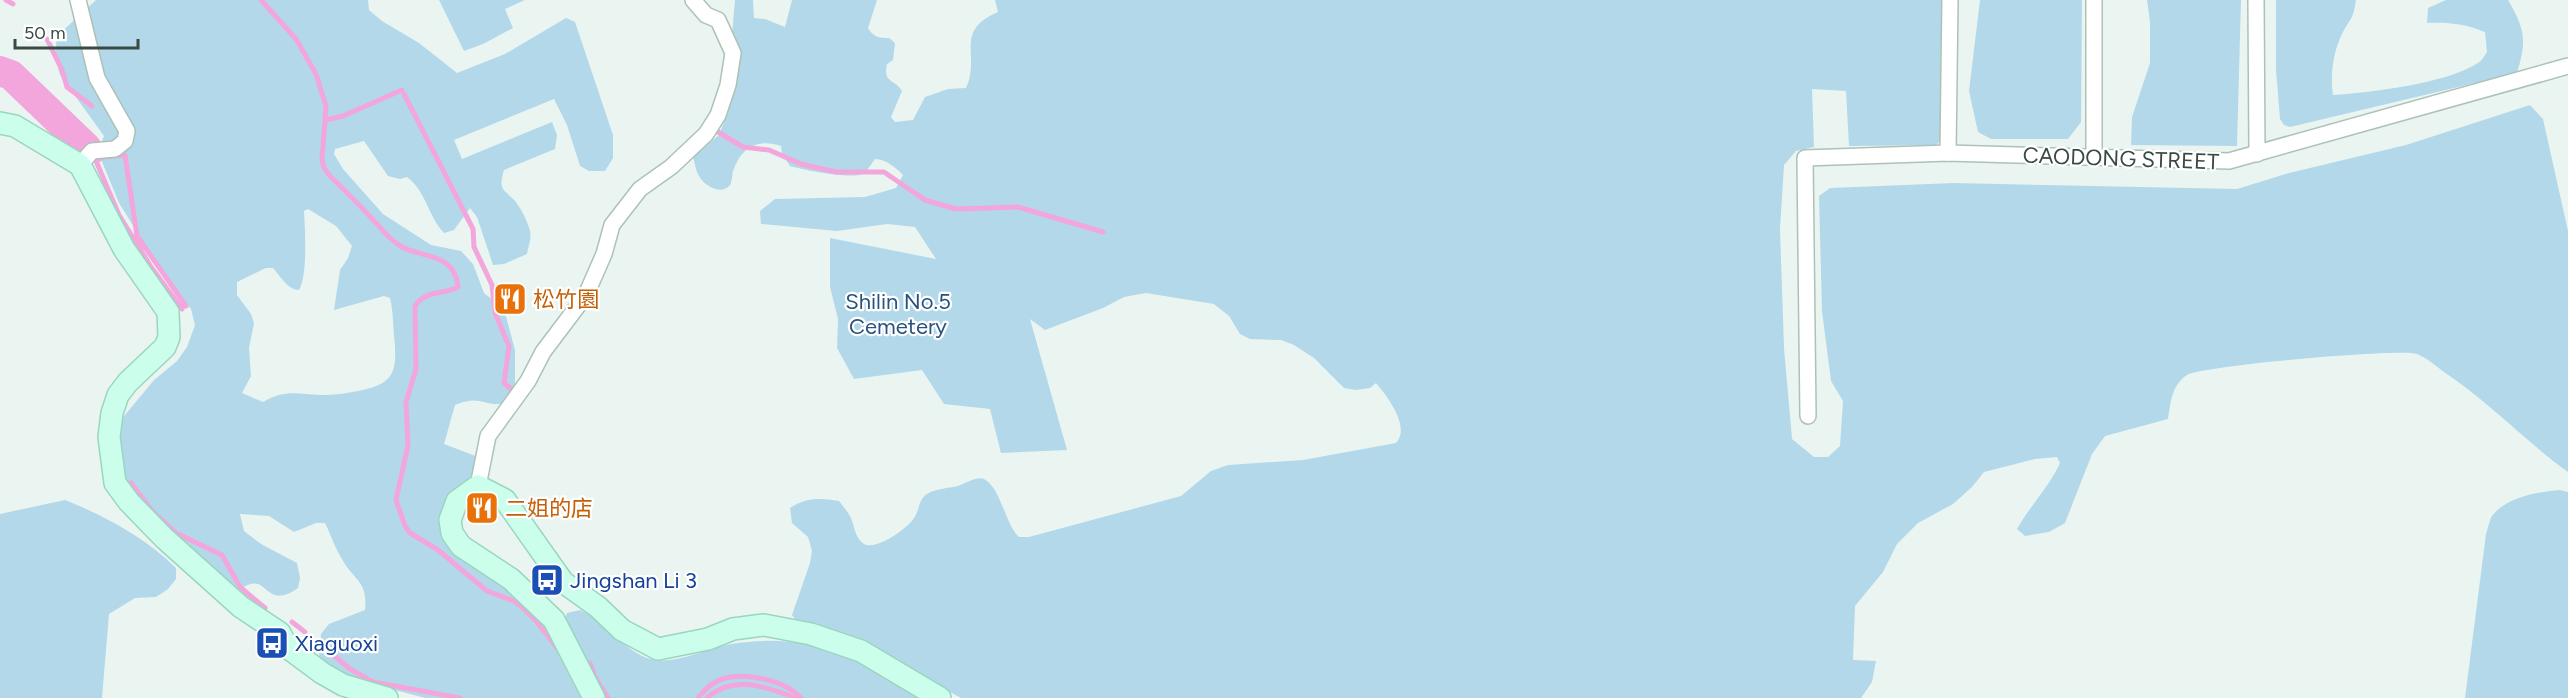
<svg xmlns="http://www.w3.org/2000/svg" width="2568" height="698" font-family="Figtree,'Noto Sans TC',sans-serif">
<rect width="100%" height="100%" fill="#eaf5f1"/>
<g fill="#b3d8ea" fill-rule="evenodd">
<path d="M 96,0 L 368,0 L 369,10 L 382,21 L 419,43 L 457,73 L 505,54 L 566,18 L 575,22 L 613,135 L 613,158 L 605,171 L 589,171 L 580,166 L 567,125 L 554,99 L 454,140 L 462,159 L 552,122 L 557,135 L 555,149 L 504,170 C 498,191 503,188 515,201 C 521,208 528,222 530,231 C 532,238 528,247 527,254 L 504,264 L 493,265 L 477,217 L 470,208 L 454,230 L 444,233 C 428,216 426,191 407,177 L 400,179 L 388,176 L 364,141 L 335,149 L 334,154 L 343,169 L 383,214 L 431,245 L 461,251 L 473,264 L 484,293 L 504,309 L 515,350 L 515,387 L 502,404 C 479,405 481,395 455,405 L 444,444 L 478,457 L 473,482 L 445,507 L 490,574 L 537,613 L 581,698 L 425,698 L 354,679 L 333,670 L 319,655 L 321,634 L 329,624 L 365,610 C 368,581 354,581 342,559 C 335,548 331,535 325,523 L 316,523 L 294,532 L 269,516 L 240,514 L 244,531 L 261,544 L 297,563 L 300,578 L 298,588 C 268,609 268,580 251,584 C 245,585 240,590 235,594 L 129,499 L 116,456 L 120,421 L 154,380 L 177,361 L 187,347 L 195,325 L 191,309 L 157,264 L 119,203 L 98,152 L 104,136 L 60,75 L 55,57 L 57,36 ZM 308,209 L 336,226 L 352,246 L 348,258 L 340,270 L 334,310 L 384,296 L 390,298 C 393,310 393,323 394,335 C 397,367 397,383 363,390 C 349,393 335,395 321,395 C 297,394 285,389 263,402 L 242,393 L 251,376 L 249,348 L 254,323 L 251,314 L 237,295 L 237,282 L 266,268 L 273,268 C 280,276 288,290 299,290 C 308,274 305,229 304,211 Z"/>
<path d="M 439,0 L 525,0 L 505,9 L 513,28 L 483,44 L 464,51 Z"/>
<path d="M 735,0 L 753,0 L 754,18 L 765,19 L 785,27 L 792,0 L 877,0 L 868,28 C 873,37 879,38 889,38 L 895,43 L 893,60 L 887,64 C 883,84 894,78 902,91 L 891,117 L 895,122 L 913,120 L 925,97 L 948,89 L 966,88 C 981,56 953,31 998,12 L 995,0 L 1943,0 L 1943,139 L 1936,145 L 1849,146 L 1846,91 L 1812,89 L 1814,147 L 1796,151 L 1784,165 L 1780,229 L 1784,348 L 1792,439 L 1814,457 L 1828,457 L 1840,446 L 1843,401 L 1831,381 L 1822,311 L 1819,196 L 1830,188 L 1954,183 L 2237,189 L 2289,173 L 2406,145 L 2530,105 L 2543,119 L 2568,231 L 2568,472 C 2525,441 2488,401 2444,372 C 2436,366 2427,358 2417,354 C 2400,348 2201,366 2187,375 C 2171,386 2171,402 2168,419 L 2105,436 L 2092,454 L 2065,523 L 2049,532 L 2025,536 L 2017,529 C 2030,506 2049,487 2060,463 L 2057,457 L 2035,459 L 1984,472 L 1972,487 L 1953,504 L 1918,523 L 1897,544 L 1883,572 L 1855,606 L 1853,660 L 1876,661 L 1872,682 L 1861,698 L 961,698 L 856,640 L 797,622 L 792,615 L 810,563 L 812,551 L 808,537 L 792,523 L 790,508 C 806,497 821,498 839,501 C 843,506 847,511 850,516 C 855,526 854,537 864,544 C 876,551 908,528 914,518 C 920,510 918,500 927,494 C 934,489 949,488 958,486 C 965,484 976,476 984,479 C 1001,488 1005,524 1019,537 L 1029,537 L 1181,496 L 1211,471 L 1228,465 L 1303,460 L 1396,443 C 1411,427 1387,396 1376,383 L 1370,388 L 1356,390 L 1344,388 L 1314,358 L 1294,345 L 1281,340 L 1250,339 L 1240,334 L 1229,316 L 1214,304 L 1146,293 L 1124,297 L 1103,308 L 1045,330 L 1030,319 L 1067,450 L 1001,453 L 990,409 L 944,404 L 922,370 L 854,379 L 837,348 L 838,319 L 830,287 L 830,238 L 936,259 L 915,227 L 887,224 L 837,231 L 761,224 L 760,211 L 775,199 L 865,197 L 896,188 L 903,175 C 896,168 886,159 875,159 C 871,164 868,171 862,174 C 849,179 804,170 790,166 L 782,154 L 781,146 C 757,138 741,148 733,171 C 732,175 732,182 730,185 C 722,195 707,187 701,179 C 696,173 695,164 693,157 L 719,135 L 729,109 L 739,67 L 740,47 L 732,35 Z"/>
<path d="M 1980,0 L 2082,0 L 2081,122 L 2068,139 L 1991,139 L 1978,132 L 1969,91 Z"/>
<path d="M 2147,0 L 2241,0 L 2237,146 L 2131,145 L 2132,117 L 2150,63 L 2150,22 Z"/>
<path d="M 2276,0 L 2356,0 C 2353,21 2350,18 2342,34 C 2333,52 2330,76 2333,95 C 2373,92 2445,84 2478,63 C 2482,61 2484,56 2487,52 L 2485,32 C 2466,24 2448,22 2427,23 L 2428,8 L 2446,0 L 2508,0 C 2525,29 2527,40 2517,73 L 2290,127 L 2284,125 L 2280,119 L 2276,70 Z"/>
<path d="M 2560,490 L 2568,492 L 2568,698 L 2465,698 L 2486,534 C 2488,529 2489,521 2492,516 C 2507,496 2538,492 2560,490 Z"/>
<path d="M 65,500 C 103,515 146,538 176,568 L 176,579 L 168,589 L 156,597 L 135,598 L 109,614 L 102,698 L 0,698 L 0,514 Z"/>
<path d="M 580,610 C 605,621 621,648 647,658 C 673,667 706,648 732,644 C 811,631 860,660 926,698 L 601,698 L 564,620 L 567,613 Z"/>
</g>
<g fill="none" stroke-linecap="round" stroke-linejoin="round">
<g stroke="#f3a6dc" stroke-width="5">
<path d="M 6,0 L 13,4"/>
<path d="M 261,0 L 296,39 L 316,74 L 326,106 L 322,159 L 324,168 L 330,176 C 345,191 361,206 375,222 C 384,231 391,241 402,247 C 423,258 455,253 458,287 C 443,295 425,290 415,306 L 416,369 L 406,402 L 408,445 L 396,500 L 405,526 L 410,533 L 438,550 L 487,591 L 514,601 L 522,607 L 536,621 L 561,653"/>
<path d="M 47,39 L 62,70 L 67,87 L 92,106"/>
<path d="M 404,94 L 473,229 L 474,247 L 492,285 L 495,313 L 509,346 L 504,383 L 511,389"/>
<path d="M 326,120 L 343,116 L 402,90"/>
<path d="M 718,132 L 743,147 L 769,150 L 801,164 L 836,172 L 884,172 L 925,200 L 956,209 L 1018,207 L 1103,232"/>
<path d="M 182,309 L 151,267 L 119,215 L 96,161 L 103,157 L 125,155 L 137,236 L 186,306"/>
<path d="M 131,483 L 152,511 L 176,533 L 222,555 L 240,587 L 265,608"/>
<path d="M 292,622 L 305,632"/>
<path d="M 323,646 L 350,669 L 373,682 L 460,698"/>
<path d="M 588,664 L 590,663 L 595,677 L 608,698"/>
<path d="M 698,698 C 704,690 714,681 725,678 C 748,673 785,680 801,698"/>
<path d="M 707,698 C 733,674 767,687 796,698"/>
</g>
<path stroke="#f3a6dc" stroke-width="30" d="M 0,71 L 11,75 L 86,147"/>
<defs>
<g id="street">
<path d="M 78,0 L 97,78 L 127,131 L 125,141 L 115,149 L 92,151 L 80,165"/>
<path d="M 2094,0 L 2094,157"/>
<path d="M 2256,0 L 2257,154"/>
<path d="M 1948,153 L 1950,0"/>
<path d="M 1808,416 L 1805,158 L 1948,153 L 2229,161 L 2568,66"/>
<path d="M 478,486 L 488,436 L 528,381 L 543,352 L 586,295 L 604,254 L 612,225 L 640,189 L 671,167 L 706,134 L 718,115 L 728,85 L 733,53 L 718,20 L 706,15 L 693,0"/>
</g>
<g id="secondary">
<path d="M 0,123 L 15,126 L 80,165 L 124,249 L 168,312 L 169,337 L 165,347 L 128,382 L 118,395 L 112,413 L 109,437 L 115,483 L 129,502 L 164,538 L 241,607 L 280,633 L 287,647 L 322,673 L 343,685 L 387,698"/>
<path d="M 594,698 L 554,620 L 511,579 L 461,546 L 452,533 L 450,520 L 457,501 L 478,486 L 505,500 L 563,582 L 598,607 L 622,630 L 658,649 L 708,639 L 733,629 L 764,625 L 811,634 L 861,651 L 940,698"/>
</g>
</defs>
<use href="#street" stroke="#acc2b8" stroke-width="18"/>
<use href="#secondary" stroke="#9ad6bf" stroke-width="24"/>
<use href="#street" stroke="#fff" stroke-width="15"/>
<use href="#secondary" stroke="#cbffec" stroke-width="21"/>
</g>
<defs>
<symbol id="restaurant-square" viewBox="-11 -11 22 22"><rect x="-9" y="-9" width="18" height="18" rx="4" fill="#e8710a" stroke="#fff"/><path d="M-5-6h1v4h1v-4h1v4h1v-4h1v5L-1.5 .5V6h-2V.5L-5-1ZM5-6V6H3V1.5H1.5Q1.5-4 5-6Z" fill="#fff"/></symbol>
<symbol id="bus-square" viewBox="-11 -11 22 22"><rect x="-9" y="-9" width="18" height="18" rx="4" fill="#1a4fb4" stroke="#fff"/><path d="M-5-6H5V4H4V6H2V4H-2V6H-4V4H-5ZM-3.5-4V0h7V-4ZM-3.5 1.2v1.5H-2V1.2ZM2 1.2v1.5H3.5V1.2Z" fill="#fff"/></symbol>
</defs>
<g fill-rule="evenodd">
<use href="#restaurant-square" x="491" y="280" width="38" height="38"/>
<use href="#restaurant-square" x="463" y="489" width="38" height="38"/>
<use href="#bus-square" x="528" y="561" width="38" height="38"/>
<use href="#bus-square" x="253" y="624" width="38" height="38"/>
</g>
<g text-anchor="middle" stroke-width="4.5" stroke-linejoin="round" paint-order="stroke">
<g font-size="22" fill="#384a41" stroke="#fff">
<text transform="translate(2121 158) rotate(2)" y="8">CAODONG STREET</text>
</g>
<g font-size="22" fill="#c56008" stroke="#fff" text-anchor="start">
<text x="533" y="307">松竹園</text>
<text x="505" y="516">二姐的店</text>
</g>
<g font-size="22" fill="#28537f" stroke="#fff">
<text x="898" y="309">Shilin No.5<tspan x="898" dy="25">Cemetery</tspan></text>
</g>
<g font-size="22" fill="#164399" stroke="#fff" text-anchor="start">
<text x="570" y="588">Jingshan Li 3</text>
<text x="295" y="651">Xiaguoxi</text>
</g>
</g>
<path d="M15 39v9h123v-9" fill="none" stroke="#384a41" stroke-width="3"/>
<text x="24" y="39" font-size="18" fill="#384a41" stroke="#ffffff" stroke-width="4.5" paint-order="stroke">50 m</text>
</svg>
